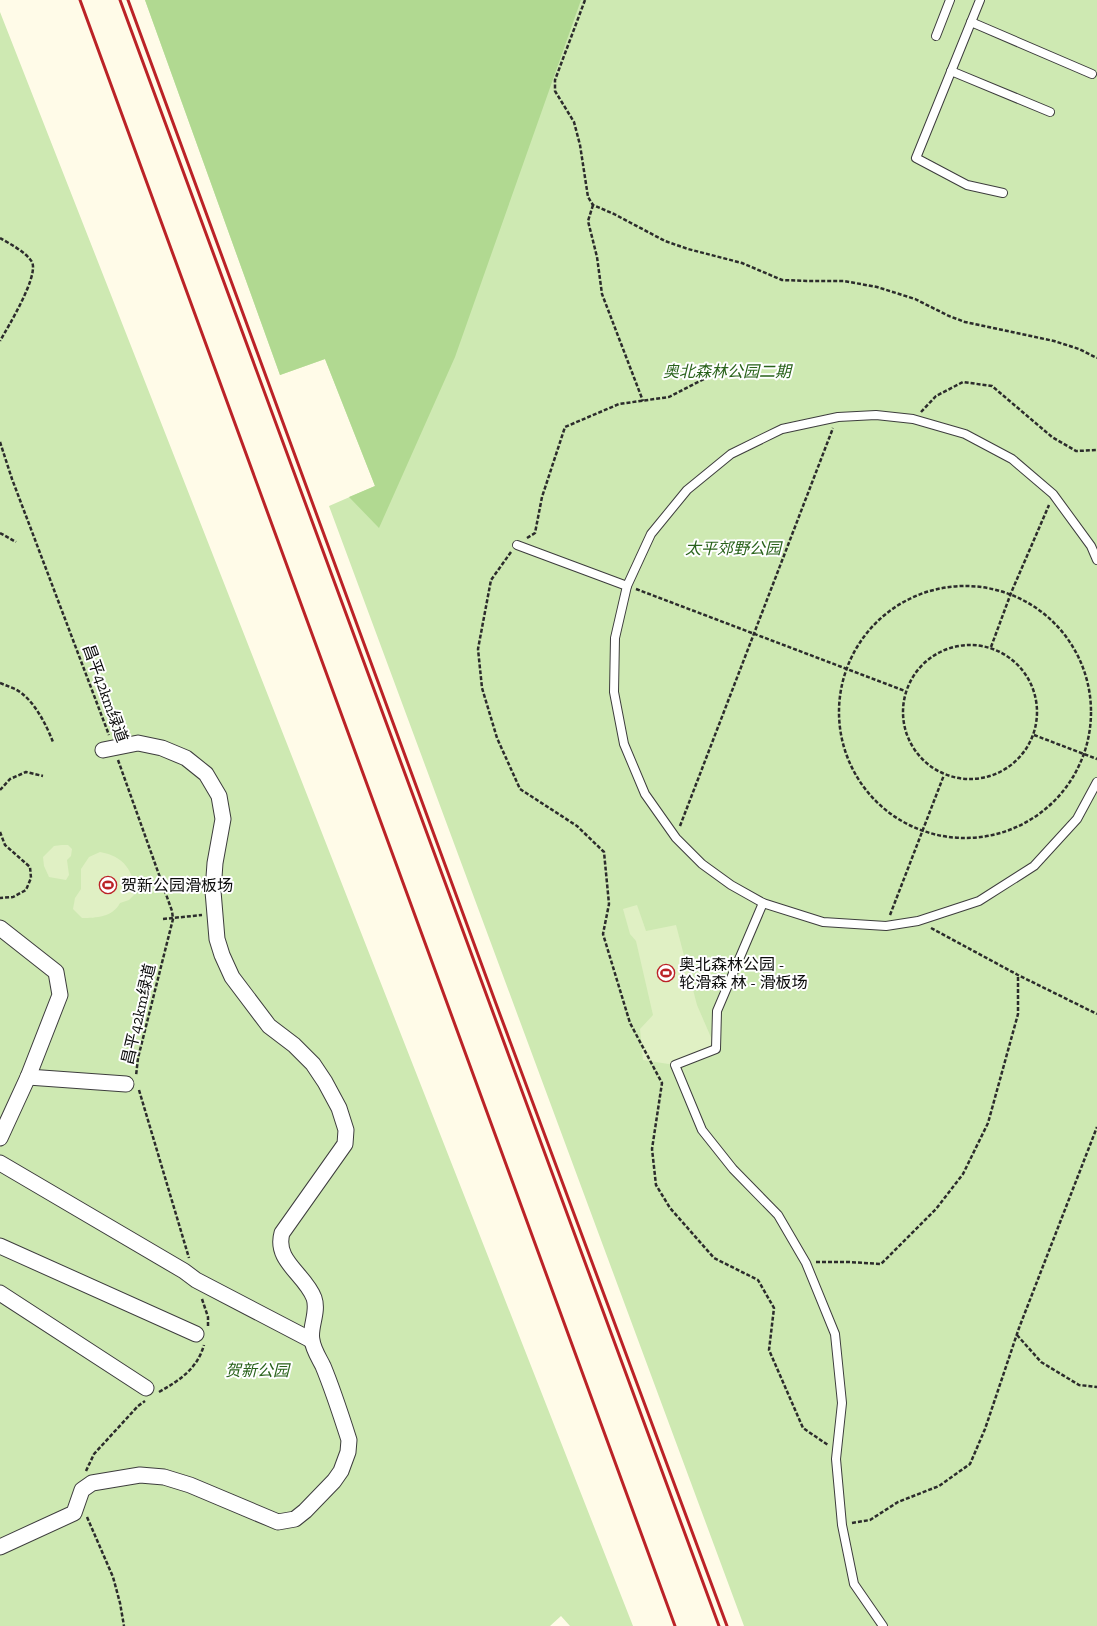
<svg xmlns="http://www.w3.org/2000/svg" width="1097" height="1626" font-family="'Zilla Slab','Noto Sans SC',serif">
<rect width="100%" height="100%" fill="#fffbe8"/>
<g fill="#cee9b2">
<path d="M 145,0 L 1097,0 L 1097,1626 L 744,1626 L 329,506 L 375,486 L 325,359 L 280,375 Z"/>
<path d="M 0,12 L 633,1626 L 570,1626 L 561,1616 L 550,1626 L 0,1626 Z"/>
</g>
<path fill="#b1d991" d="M 145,0 L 581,0 L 455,357 L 379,528 L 349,497 L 375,486 L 325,359 L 280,375 Z"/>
<g fill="#e0f0c4">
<path d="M 62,845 L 68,845 L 72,849 L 71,856 L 67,860 L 69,875 L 66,880 L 49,877 L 44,866 L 43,857 L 54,846 Z"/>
<path d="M 100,852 C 124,856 134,871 135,894 L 129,900 L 120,903 C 113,917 96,918 82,918 L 73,909 L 75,898 L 81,889 L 81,869 L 89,857 Z"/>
<path d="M 637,905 L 646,931 L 676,925 L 697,1005 L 716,1049 L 675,1065 L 643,1060 L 640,1029 L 653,1015 L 636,941 L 630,934 L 623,909 Z"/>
</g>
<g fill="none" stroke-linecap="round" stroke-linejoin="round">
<defs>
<g id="lane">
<path d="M 980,0 L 916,158 L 967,185 L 1003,193"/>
<path d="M 971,22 L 1092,74"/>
<path d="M 936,36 L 950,0"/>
<path d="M 951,71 L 1050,112"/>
<path d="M 517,545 L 627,586"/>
<path d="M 1097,560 L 1091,546 L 1053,494 L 1012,459 L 965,434 L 913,419 L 876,415 L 838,417 L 782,429 L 731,454 L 687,490 L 651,534 L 627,586 L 615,638 L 614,692 L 624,744 L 645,794 L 676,838 L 702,864 L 731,885 L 763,903 L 823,922 L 886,926 L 918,921 L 979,901 L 1034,866 L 1077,819 L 1097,782"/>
<path d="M 763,903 L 717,1011 L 716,1049 L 675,1065 L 702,1130 L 733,1169 L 778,1215 L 806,1263 L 835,1334 L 842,1403 L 836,1459 L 842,1525 L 854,1584 L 883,1626"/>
</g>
<g id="street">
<path d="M 0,928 L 56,972 L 60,995 L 28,1077 L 0,1138"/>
<path d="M 28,1077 L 126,1084"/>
<path d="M 0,1163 L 184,1271 L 196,1280 L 311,1340"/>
<path d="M 0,1246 L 196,1334"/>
<path d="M 0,1293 L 146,1388"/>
<path d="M 0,1547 L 74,1513 L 82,1490 L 92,1483 L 140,1475 L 164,1477 L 190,1485 L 278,1522 L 295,1519 L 305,1511 L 334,1481 L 341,1471 L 348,1452 L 349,1440 C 341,1415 333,1390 323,1366 C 319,1358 313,1349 312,1340 C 309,1328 319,1312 314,1298 C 305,1274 274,1261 282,1233 L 345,1144 L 346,1130 L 339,1108 L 325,1082 L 313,1064 L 294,1045 L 269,1026 L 232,977 L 222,955 L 217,939 L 213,891 L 215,863 L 223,819 L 219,796 L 206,774 L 186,758 L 162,748 L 138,743 L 103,750"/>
</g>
</defs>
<use href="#lane" stroke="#3d3d3d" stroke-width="10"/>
<use href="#street" stroke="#3d3d3d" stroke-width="17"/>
<g stroke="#2c2c2c" stroke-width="2.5" stroke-dasharray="4 2" stroke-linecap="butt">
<path d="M 585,0 L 555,80 L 555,91 L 574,122 L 580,145 L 588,197 L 593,205 L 614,214 L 665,241 L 688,249 L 742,263 L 782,280 L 807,281 L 844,281 L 877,287 L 915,299 L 949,316 L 965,322 L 1054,341 L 1079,349 L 1097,358"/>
<path d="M 593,205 L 588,221 L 597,257 L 602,294 L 643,401"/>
<path d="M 0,238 C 10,244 26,252 32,262 C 39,276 8,327 0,341"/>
<path d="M 921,412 L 936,396 L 963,382 L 992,386 L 1052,437 L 1076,451 L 1097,450"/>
<path d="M 0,442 L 12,479 L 109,735"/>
<path d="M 0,533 L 16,542"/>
<path d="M 527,538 L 535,533 L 542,497 L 565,427 L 619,404 L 669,397 L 704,379"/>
<path d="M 511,552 L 491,580 L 478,649 L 482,688 L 497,738 L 520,789 L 577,826 L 604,852 L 609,904 L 603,934 L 630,1023 L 662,1083 L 652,1149 L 656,1185 L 670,1208 L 714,1258 L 758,1280 L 774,1308 L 769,1350 L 803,1428 L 828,1445"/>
<circle cx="965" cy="712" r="126"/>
<path d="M 636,589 L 905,691"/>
<circle cx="970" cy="712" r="67"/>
<path d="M 991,647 L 1011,593 L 1049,505"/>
<path d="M 0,683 C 5,685 10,687 15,689 C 33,698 46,724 53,742"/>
<path d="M 1034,735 L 1097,759"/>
<path d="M 118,760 L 172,911 L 173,919 L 138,1058 L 136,1076"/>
<path d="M 0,790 L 10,779 L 26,772 L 43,776"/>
<path d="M 680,826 L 833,428"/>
<path d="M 0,832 L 5,845 L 30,867 L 31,878 L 26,890 L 13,897 L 0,898"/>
<path d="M 890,915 L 944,775"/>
<path d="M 163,919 L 202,915"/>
<path d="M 931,928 L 1018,975 L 1097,1014"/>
<path d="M 139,1090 L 189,1258"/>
<path d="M 816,1262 L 849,1262 L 881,1264 L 936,1209 L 963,1174 L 988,1123 L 1018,1014 L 1018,975"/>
<path d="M 202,1299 L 208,1317 L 208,1327"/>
<path d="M 1017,1335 L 1041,1362 L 1079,1385 L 1097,1387"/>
<path d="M 159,1392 C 180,1380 197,1369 204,1345"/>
<path d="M 86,1471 L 94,1454 L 138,1406 L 145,1401"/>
<path d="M 87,1517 L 113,1577 L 120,1603 L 124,1626"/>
<path d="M 852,1523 L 870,1520 L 898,1502 L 939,1486 L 970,1464 L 985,1429 L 1019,1328 L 1097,1127"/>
</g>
<use href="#lane" stroke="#fff" stroke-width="8"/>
<use href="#street" stroke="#fff" stroke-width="15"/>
<g stroke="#bb2227" stroke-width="3">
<path d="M 80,0 L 675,1626"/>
<path d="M 120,0 L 719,1626"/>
<path d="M 128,0 L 495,1001 L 727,1626"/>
</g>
</g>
<defs>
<symbol id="stadium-ring" viewBox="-11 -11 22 22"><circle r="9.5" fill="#fff" stroke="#bb2227" stroke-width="1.5"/><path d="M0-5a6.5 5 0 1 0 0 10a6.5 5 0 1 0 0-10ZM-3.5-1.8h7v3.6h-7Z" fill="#bb2227"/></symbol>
</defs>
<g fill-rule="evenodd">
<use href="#stadium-ring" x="98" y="875" width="20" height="20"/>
<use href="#stadium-ring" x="656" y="963" width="20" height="20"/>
</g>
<g text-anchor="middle" stroke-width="4" stroke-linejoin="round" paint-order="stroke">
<g font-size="16" font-style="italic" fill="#29621b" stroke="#fff">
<text x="727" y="377">奥北森林公园二期</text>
<text x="733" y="554">太平郊野公园</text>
<text x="257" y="1376">贺新公园</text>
</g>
<g font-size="16" fill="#0a0a0a" stroke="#fff">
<text transform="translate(106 693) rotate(70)" y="6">昌平42km绿道</text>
<text transform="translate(138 1014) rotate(-77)" y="6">昌平42km绿道</text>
</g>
<g font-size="16" fill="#0a0a0a" stroke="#fff" text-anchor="start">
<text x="121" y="891">贺新公园滑板场</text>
<text x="679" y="970">奥北森林公园 -<tspan x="679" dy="18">轮滑森 林 - 滑板场</tspan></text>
</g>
</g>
</svg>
